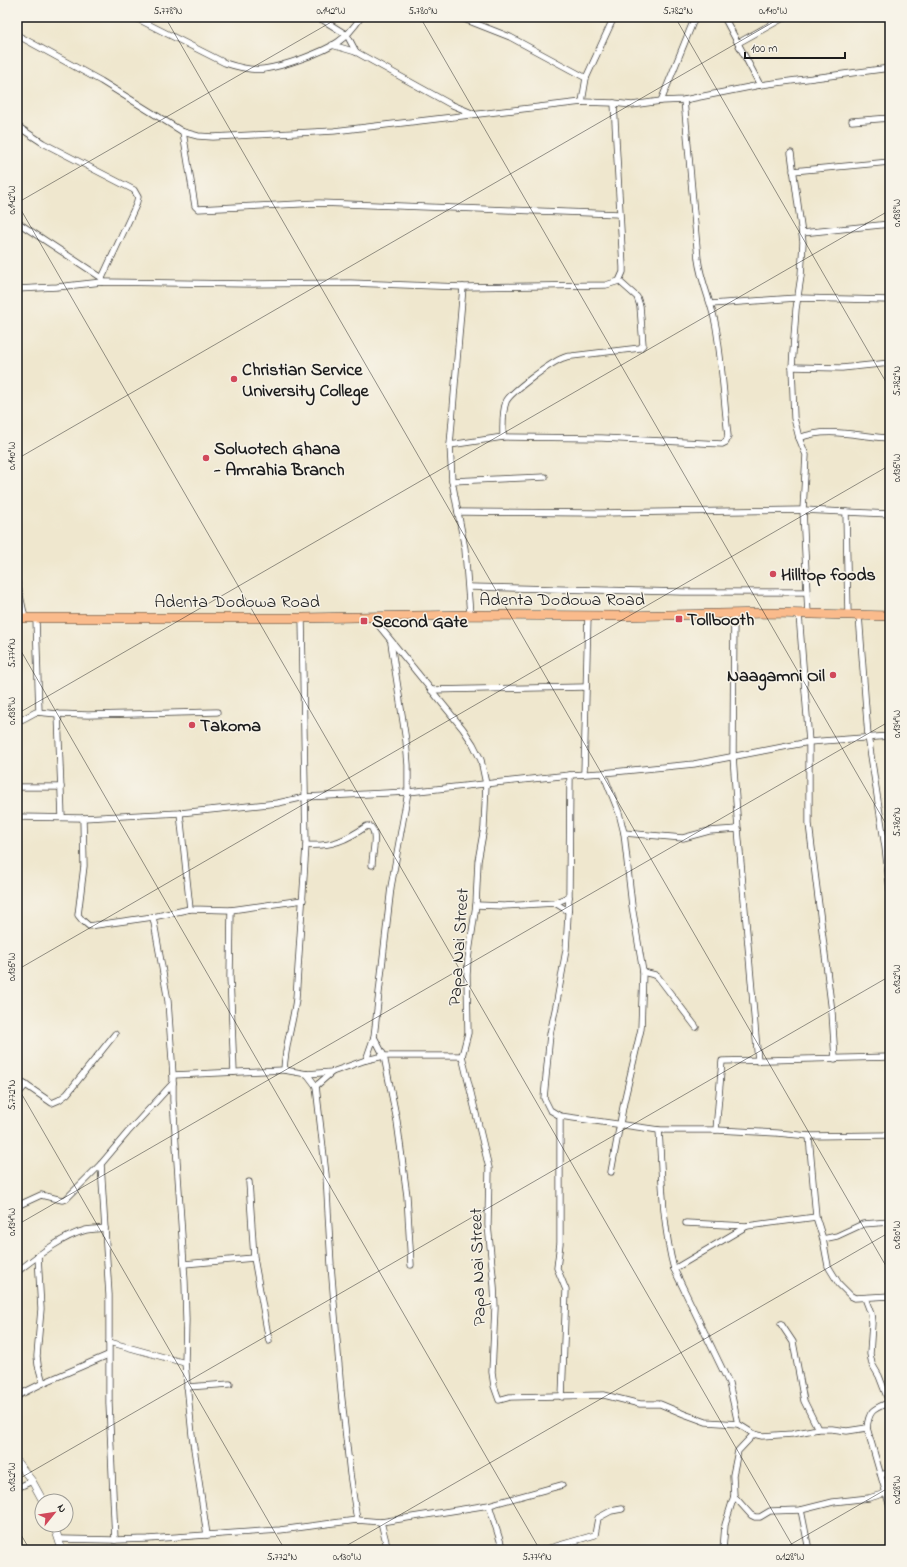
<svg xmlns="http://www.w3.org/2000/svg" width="907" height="1567" font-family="'Indie Flower',sans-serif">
<rect width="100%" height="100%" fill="#f7f3e8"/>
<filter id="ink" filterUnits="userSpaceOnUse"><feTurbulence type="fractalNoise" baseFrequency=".025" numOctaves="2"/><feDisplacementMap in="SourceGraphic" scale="8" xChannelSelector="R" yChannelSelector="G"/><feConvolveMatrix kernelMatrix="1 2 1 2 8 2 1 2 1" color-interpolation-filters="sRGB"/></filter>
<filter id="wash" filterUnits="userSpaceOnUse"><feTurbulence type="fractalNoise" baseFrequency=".012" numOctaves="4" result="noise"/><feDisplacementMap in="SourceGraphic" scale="16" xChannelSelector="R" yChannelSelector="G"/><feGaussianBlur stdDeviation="0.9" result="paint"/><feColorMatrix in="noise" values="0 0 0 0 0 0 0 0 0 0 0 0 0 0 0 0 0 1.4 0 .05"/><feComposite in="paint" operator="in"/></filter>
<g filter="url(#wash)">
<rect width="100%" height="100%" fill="#efe7ce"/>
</g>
<g filter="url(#ink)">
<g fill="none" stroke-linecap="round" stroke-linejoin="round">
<defs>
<g id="minor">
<path d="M 134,17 L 225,63 C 237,67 251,71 264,69 C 284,66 322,53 338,42 C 347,36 355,26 361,17"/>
<path d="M 315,17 L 323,20 L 347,35 L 356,52"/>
<path d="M 459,17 L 510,37 L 586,78"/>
<path d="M 724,17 L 760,85"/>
<path d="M 17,35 L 101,81 L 183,132 L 198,136 L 213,137 L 334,131 L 582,102 L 614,103 L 632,105 L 661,101 L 684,100 L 760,85 L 890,68"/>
<path d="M 738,43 L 785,17"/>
<path d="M 332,45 L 356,52 L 450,104 L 474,114"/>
<path d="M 661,101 L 695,17"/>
<path d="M 582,102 L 586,78 L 614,17"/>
<path d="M 852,121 L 890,118"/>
<path d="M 17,126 L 43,143 L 134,190 L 138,197 L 136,205 L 102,278 L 102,282"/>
<path d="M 183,132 L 195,206 L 198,209 L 319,203 L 619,214"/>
<path d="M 791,153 L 803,242 L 801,276 L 796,309 L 792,367 L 794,418 L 799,438 L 806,455 L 803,510 L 808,614"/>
<path d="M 793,171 L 890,162"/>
<path d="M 17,222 L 102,278"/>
<path d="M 802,233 L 890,224"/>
<path d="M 463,287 L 450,445 L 452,481 L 465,549 L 470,615"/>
<path d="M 17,289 L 57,287 L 102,282 L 249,284 L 350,283 L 463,287 L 606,285 L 619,281 L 623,272 L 623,267 L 614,103"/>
<path d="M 711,304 L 797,298 L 890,300"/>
<path d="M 792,367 L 842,368 L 890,363"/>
<path d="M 503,437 C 503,426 502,412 506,402 C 509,393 552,362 563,358 C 565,357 569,356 572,356 L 640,348 L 643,345 L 640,306 L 637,297 L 619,281"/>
<path d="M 799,438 C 829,426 859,437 890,438"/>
<path d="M 450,445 L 503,437 L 602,438 L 722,444 L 726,442 L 728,436 C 724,400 722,363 716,327 C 712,303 701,283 698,259 L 684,100"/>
<path d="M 452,481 L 545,477"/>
<path d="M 458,512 L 599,513 L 803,510 L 890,514"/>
<path d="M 846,512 L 848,615"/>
<path d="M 17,582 L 25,618"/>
<path d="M 469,587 L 683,592 L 807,592"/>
<path d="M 799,614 L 809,742 L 809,824 L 832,1012 L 835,1059"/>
<path d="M 859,615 L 868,736 L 885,847 L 890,890"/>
<path d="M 371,616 L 463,729 L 473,744 L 481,760 L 486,784 L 484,828 L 478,861 L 476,905 L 468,959 L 467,975 L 468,1033 L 462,1056 L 489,1168 L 488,1225 L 494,1286 L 495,1308 L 492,1372 L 494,1386 L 499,1400 L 510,1397 L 604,1395 L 640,1404 L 660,1404 L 684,1414 L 706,1422 L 738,1424 L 754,1434 L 762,1436 L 792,1434 L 818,1429 L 832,1429 L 847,1431 L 867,1428"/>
<path d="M 302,618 L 306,845 L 296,999 C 293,1023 285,1045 284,1070 L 307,1074 L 332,1072 L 366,1060 L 384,1056 L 462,1056"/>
<path d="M 36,619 L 39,712"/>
<path d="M 431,690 L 586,687"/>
<path d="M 58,714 L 62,817"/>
<path d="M 17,720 L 23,719 L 36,712 L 58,714 L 88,715 L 217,712"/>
<path d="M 603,773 L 619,813 L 624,833 L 632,906 L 643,972 L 641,1029 L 624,1102 L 611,1172"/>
<path d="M 584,774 L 588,615"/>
<path d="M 570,775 L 569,897 L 566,950 L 557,1001 L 550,1034 L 544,1098 L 550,1110 L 560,1116 L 659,1130 L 716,1130 L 722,1061 L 890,1057"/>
<path d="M 17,787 L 61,787"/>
<path d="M 180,813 L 190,909 L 231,910 L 303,900"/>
<path d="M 17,817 L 83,818 L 180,813 L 278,803 L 305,797 L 408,792 L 570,775 L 603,773 L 694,764 L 809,742 L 890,736"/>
<path d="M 83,818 L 84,866 L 78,915 L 82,920 L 89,926 L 153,917 L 168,1001 L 173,1075 L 173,1100 L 185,1282 L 186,1320 L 185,1363 L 192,1435 L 207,1535"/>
<path d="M 738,829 L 758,1061"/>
<path d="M 624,833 L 683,838 L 709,831 L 738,829 L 733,756 L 734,614"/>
<path d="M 306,845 C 332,847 346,840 367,826 L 371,827 C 378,835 372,854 372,865"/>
<path d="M 555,903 L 568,911"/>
<path d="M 476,905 L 504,906 L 555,903 L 569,897"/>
<path d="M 231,910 L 230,977 L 234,1072"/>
<path d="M 153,917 L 190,909"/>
<path d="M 643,972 L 655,975 L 658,977 L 696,1027"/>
<path d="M 374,1037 L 384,1056 L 397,1121 L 407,1196 L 411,1265"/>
<path d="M 366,1060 L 374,1037 L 391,887 L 408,792 L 408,765 L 406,741 L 391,643"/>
<path d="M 307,1074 L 316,1086 L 326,1175 L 331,1265 L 341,1391 L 350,1474 L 357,1520"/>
<path d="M 173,1075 L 284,1070"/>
<path d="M 17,1079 L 52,1103 L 59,1100 L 67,1094 L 115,1034"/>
<path d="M 316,1086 L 332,1072"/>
<path d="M 17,1095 L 26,1085"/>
<path d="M 560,1116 L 560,1243 L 557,1268 L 566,1290 L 562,1397"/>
<path d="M 659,1130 C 662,1175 662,1225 674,1269 L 729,1383 L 738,1424"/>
<path d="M 716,1130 L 777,1133 L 809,1136 L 890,1135"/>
<path d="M 809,1136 L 816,1217 L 823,1239 L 828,1266 L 839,1284 L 851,1296 L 855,1298 L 890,1296"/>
<path d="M 101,1164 L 109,1295 L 109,1403 L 115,1540"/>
<path d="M 249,1182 L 254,1258 L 269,1341"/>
<path d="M 17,1206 L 41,1195 L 62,1200 L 66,1199 L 101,1164 L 128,1132 L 173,1083"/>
<path d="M 686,1223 L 747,1226 L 816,1217"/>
<path d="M 823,1239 L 837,1236 L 863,1224 L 890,1222"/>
<path d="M 38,1256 L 41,1309 L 37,1356 L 38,1365 L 43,1383"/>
<path d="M 184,1264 L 254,1258"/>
<path d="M 674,1269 L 747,1226"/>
<path d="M 17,1272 C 36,1257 62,1236 86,1230 C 92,1229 99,1229 105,1228"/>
<path d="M 865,1298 L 871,1314 L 872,1323 L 870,1354 L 872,1364 L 879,1376 L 889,1402"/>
<path d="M 781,1324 L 793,1342 L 804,1401 L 818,1429"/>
<path d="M 109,1342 L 185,1363"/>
<path d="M 187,1387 L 230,1384"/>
<path d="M 17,1396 L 43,1383 L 108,1355"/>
<path d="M 890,1402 C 874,1409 869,1409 867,1428 L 890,1507"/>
<path d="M 881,1475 L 890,1472"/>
<path d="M 17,1488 L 32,1481"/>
<path d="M 734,1496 L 751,1515 L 755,1517 L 760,1517 L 770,1511 L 801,1510 L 833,1502 L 869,1498 L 886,1493"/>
<path d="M 489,1505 L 503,1550"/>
<path d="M 801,1510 L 809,1550"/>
<path d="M 381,1522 L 388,1550"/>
<path d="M 59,1539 L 115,1540 L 148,1539 L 280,1530 L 357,1520 L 381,1522 L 489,1505 L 562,1485"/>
<path d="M 543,1550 L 595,1535 L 598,1518 L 611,1511 L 622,1509"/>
<path d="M 723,1550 L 725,1525 L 734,1496 L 733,1475 L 738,1451 L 754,1434"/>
</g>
<g id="tertiary">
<path d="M 17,1462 L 32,1481 L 43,1501"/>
<path d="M 54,1525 L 62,1550"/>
</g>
<path id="primary" d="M 17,618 L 302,618 L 470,615 L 617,616 L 774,613 L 890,616"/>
</defs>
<use href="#minor" stroke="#3c3a37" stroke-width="7"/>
<use href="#tertiary" stroke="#3c3a37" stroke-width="8"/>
<use href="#primary" stroke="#3c3a37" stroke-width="10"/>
<use href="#minor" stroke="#fff" stroke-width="5.5"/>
<use href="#tertiary" stroke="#fff" stroke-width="7"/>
<use href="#primary" stroke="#fabb8c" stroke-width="9"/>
</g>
</g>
<path fill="none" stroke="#1c1c1c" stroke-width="1" stroke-opacity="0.45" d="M 165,17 L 890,1273M 420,17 L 890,831M 675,17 L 890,389M 17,203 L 340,17M 17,203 L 795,1550M 17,459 L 782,17M 17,644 L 540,1550M 17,714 L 890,210M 17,970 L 890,465M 17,1086 L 285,1550M 17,1225 L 890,721M 17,1480 L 890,976M 17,1528 L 30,1550M 339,1550 L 890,1232M 781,1550 L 890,1487"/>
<g fill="#d1495b" stroke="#f7f3e8" stroke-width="1.5">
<circle cx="234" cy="379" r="4"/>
<circle cx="206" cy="458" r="4"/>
<circle cx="773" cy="574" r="4"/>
<rect x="675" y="615" width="8" height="8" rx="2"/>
<rect x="360" y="617" width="8" height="8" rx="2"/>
<circle cx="833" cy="675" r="4"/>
<circle cx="192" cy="725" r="4"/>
</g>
<g text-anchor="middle" stroke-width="3" stroke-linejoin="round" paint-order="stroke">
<g font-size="18" font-weight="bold" fill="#1c1c1c" stroke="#f7f3e8" text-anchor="start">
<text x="242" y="375">Christian Service<tspan x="242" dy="21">University College</tspan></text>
<text x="214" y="454">Soluotech Ghana<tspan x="214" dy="21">- Amrahia Branch</tspan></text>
<text x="781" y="580">Hilltop foods</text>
<text x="687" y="625">Tollbooth</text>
<text x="372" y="627">Second Gate</text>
<text x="825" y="681" text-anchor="end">Naagamni Oil</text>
<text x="200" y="731">Takoma</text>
</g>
<g font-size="18" fill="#1c1c1c" stroke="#f7f3e8">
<text x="562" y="605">Adenta Dodowa Road</text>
<text x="237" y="607">Adenta Dodowa Road</text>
<text transform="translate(458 947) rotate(-86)" y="6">Papa Nai Street</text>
<text transform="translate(477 1267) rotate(-92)" y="6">Papa Nai Street</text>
</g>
</g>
<rect width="907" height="1567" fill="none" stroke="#f7f3e8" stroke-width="44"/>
<g transform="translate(54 1513) rotate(60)"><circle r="19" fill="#f7f3e8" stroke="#9f9d96"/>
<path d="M0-3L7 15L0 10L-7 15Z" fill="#d1495b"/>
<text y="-6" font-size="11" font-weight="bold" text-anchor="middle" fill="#1c1c1c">N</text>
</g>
<path d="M745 52v6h100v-6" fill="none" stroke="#1c1c1c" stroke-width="2"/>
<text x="751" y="52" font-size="12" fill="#1c1c1c" stroke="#f7f3e8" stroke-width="3" paint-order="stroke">100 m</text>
<rect x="22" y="22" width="863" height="1523" fill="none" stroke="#1c1c1c" stroke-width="1.5"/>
<g font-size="10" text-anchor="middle" fill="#1c1c1c">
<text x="168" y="14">5.778°N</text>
<text x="331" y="14">0.142°W</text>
<text x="423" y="14">5.780°N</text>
<text x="678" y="14">5.782°N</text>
<text x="773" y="14">0.140°W</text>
<text transform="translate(11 200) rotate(-90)" y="4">0.142°W</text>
<text transform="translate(896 213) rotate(-90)" y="4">0.138°W</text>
<text transform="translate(896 381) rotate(-90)" y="4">5.782°N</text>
<text transform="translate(11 456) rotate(-90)" y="4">0.140°W</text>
<text transform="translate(896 468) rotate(-90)" y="4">0.136°W</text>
<text transform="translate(11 653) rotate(-90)" y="4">5.774°N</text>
<text transform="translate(11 711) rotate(-90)" y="4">0.138°W</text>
<text transform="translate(896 724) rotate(-90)" y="4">0.134°W</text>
<text transform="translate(896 822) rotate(-90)" y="4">5.780°N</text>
<text transform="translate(11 967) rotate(-90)" y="4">0.136°W</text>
<text transform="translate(896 979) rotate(-90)" y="4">0.132°W</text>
<text transform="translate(11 1095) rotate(-90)" y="4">5.772°N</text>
<text transform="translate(11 1222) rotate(-90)" y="4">0.134°W</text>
<text transform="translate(896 1235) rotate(-90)" y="4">0.130°W</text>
<text transform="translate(11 1477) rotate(-90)" y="4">0.132°W</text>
<text transform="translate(896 1490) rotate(-90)" y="4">0.128°W</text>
<text x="282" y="1560">5.772°N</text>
<text x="347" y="1560">0.130°W</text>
<text x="537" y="1560">5.774°N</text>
<text x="790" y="1560">0.128°W</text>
</g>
</svg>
